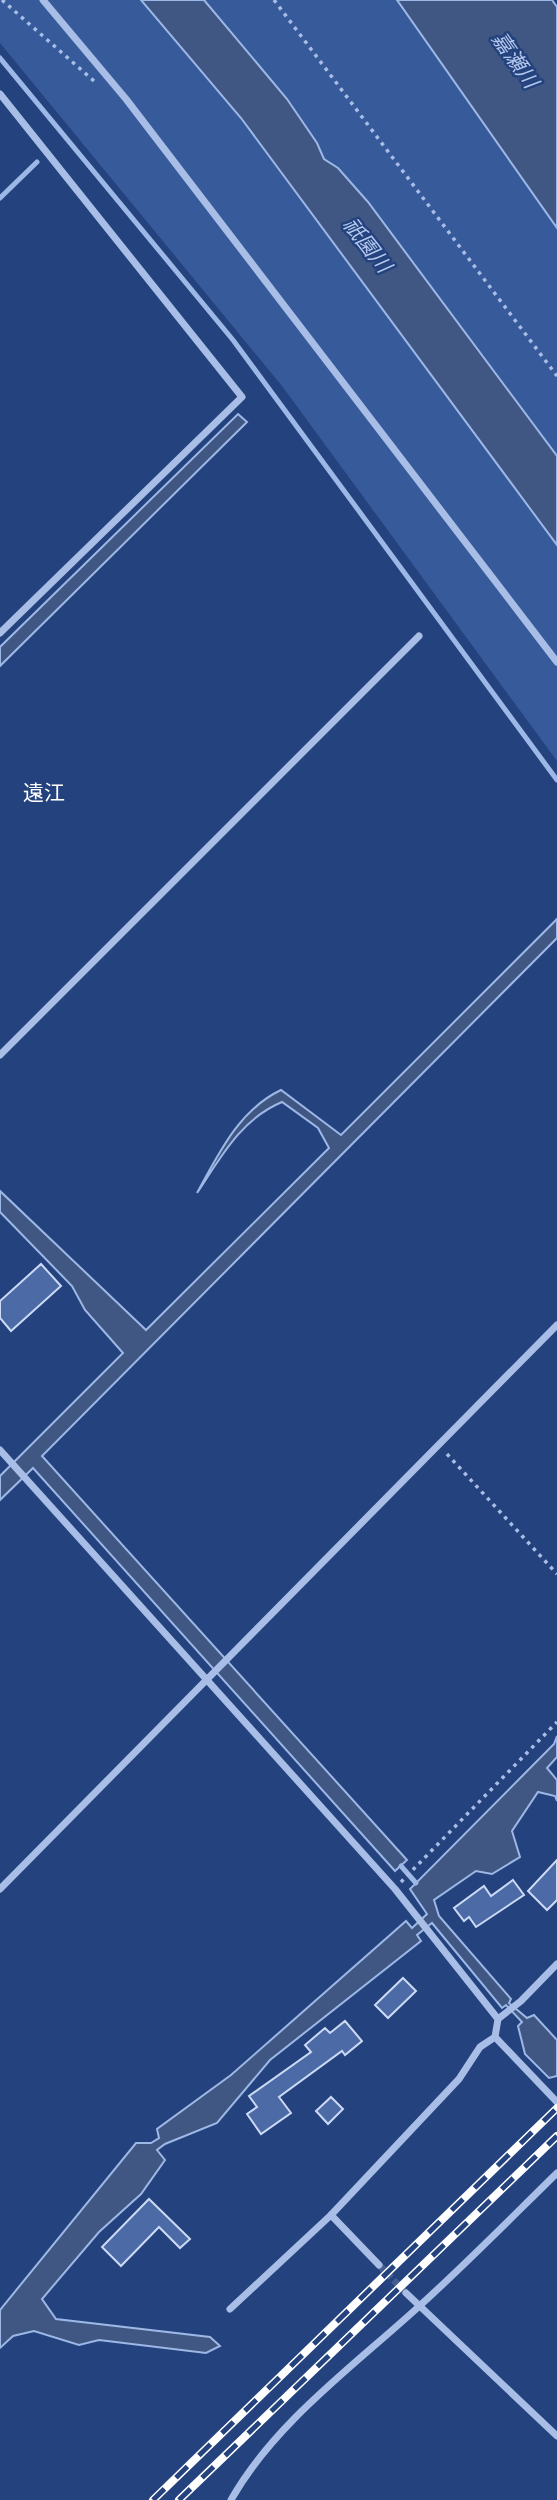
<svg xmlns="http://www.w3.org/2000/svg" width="557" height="2500" font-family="'Asap Condensed','Noto Sans JP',sans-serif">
<rect width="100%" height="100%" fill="#24427e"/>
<g fill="#375a9b">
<path d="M 0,0 L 141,0 L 241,118 L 557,545 L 557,761 L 282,386 L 0,43 Z"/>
<path d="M 204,0 L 397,0 L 557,228 L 557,456 L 368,202 L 338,168 L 324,159 L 317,143 L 287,99 Z"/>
</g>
<g fill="#415783" stroke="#9db8e6" stroke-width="2">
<path d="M 141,0 L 204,0 L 287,99 L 317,143 L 324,159 L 338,168 L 368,202 L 557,456 L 557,545 L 241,118 Z"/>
<path d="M 397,0 L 552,0 L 557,7 L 557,228 Z"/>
<path d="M 238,414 L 247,422 L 0,666 L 0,647 Z"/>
<path d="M 557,919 L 557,938 L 42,1456 L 407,1860 L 395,1871 L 33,1468 L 0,1500 L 0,1476 L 123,1353 L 85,1310 L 72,1286 L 0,1212 L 0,1191 L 146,1330 L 329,1148 L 318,1128 L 282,1102 C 241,1119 221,1157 197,1193 C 219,1153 239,1110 281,1090 L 341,1135 Z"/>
<path d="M 557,1736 L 557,1757 L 547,1768 L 557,1780 L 557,1801 L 555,1796 L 538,1792 L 512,1831 L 520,1857 L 492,1874 L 476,1871 L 434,1900 L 439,1916 L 511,1999 L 509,2003 L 527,2018 L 534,2015 L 557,2040 L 557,2076 L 549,2078 L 525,2054 L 518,2026 L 522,2022 L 506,2005 L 502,2008 L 432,1923 L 417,1935 L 421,1941 L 270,2060 L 217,2123 L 165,2144 L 157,2150 L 165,2160 L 141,2194 L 99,2232 L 42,2299 L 56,2319 L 210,2337 L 220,2346 L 206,2353 L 99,2340 L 79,2345 L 34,2331 L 13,2336 L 0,2348 L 0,2310 L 136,2143 L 151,2143 L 159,2138 L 157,2129 L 231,2075 L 406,1921 L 412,1928 L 427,1914 L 410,1889 L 554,1744 Z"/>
</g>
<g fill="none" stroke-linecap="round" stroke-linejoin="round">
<g stroke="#9db8e6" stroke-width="5">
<path d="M 0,58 L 233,340 L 557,780"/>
<path d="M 0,198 L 37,162"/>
<path d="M 401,1866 L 416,1883"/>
</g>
</g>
<g fill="#4c6ba6" stroke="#ccdaf5" stroke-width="2">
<path d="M 41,1264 L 61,1286 L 11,1331 L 0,1318 L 0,1301 Z"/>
<path d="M 557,1860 L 557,1900 L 547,1910 L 528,1891 Z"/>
<path d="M 513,1880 L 524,1895 L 476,1927 L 469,1917 L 464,1921 L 454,1908 L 484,1886 L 491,1896 Z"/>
<path d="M 403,1978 L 416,1991 L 388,2018 L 375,2005 Z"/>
<path d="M 345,2021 L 362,2041 L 345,2055 L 342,2051 L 279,2097 L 291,2113 L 261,2134 L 247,2114 L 257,2107 L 249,2096 L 311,2052 L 305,2045 L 325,2028 L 330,2033 Z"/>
<path d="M 331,2097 L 343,2109 L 328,2124 L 316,2111 Z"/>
<path d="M 149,2199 L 190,2239 L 180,2248 L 159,2227 L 121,2266 L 102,2247 Z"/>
</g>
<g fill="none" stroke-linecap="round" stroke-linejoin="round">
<path stroke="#455e91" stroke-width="7" stroke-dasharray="7 3.5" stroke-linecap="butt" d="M 379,2265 L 406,2293"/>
<g stroke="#a9bee6" stroke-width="3.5" stroke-dasharray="3.5 5" stroke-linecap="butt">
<path d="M 2,0 L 94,81"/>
<path d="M 274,0 L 557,376"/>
<path d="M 447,1454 L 557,1574"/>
<path d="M 401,1882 L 557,1722"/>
</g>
<g stroke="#a9bee6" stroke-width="7">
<path d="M 43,0 L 126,99 L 557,662"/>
<path d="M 0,94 L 242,397 L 0,633"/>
<path d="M 0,1055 L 419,636"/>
<path d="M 0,1450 L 395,1889 L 498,2019 L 495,2037 L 557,2102"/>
<path d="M 0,1889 L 557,1325"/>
<path d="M 498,2019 L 521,2001 L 557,1964"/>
<path d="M 331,2215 L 379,2265"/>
<path d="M 406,2293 L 557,2436"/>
<path d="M 230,2309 L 331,2215 L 459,2079 L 480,2047 L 495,2037"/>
<path d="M 231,2500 C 274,2424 351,2368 415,2310 C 464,2266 510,2219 557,2173"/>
</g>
<defs>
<g id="rail">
<path d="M 153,2500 L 557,2108"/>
<path d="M 179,2500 L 557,2136"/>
</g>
</defs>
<use href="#rail" stroke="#fff" stroke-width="8"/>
<use href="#rail" stroke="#24427e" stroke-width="5" stroke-dasharray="16" stroke-linecap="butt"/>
</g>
<g text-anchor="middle" stroke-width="5" stroke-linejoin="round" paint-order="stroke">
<g font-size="21" font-style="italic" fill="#b4c8ed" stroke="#24427e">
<text transform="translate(515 60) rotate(55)" y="7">嘉瀬川</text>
<text transform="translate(367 245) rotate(52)" y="7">祇園川</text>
</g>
<g font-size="21" fill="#fff" stroke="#24427e">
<text x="44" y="800">遠江</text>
</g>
</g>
</svg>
